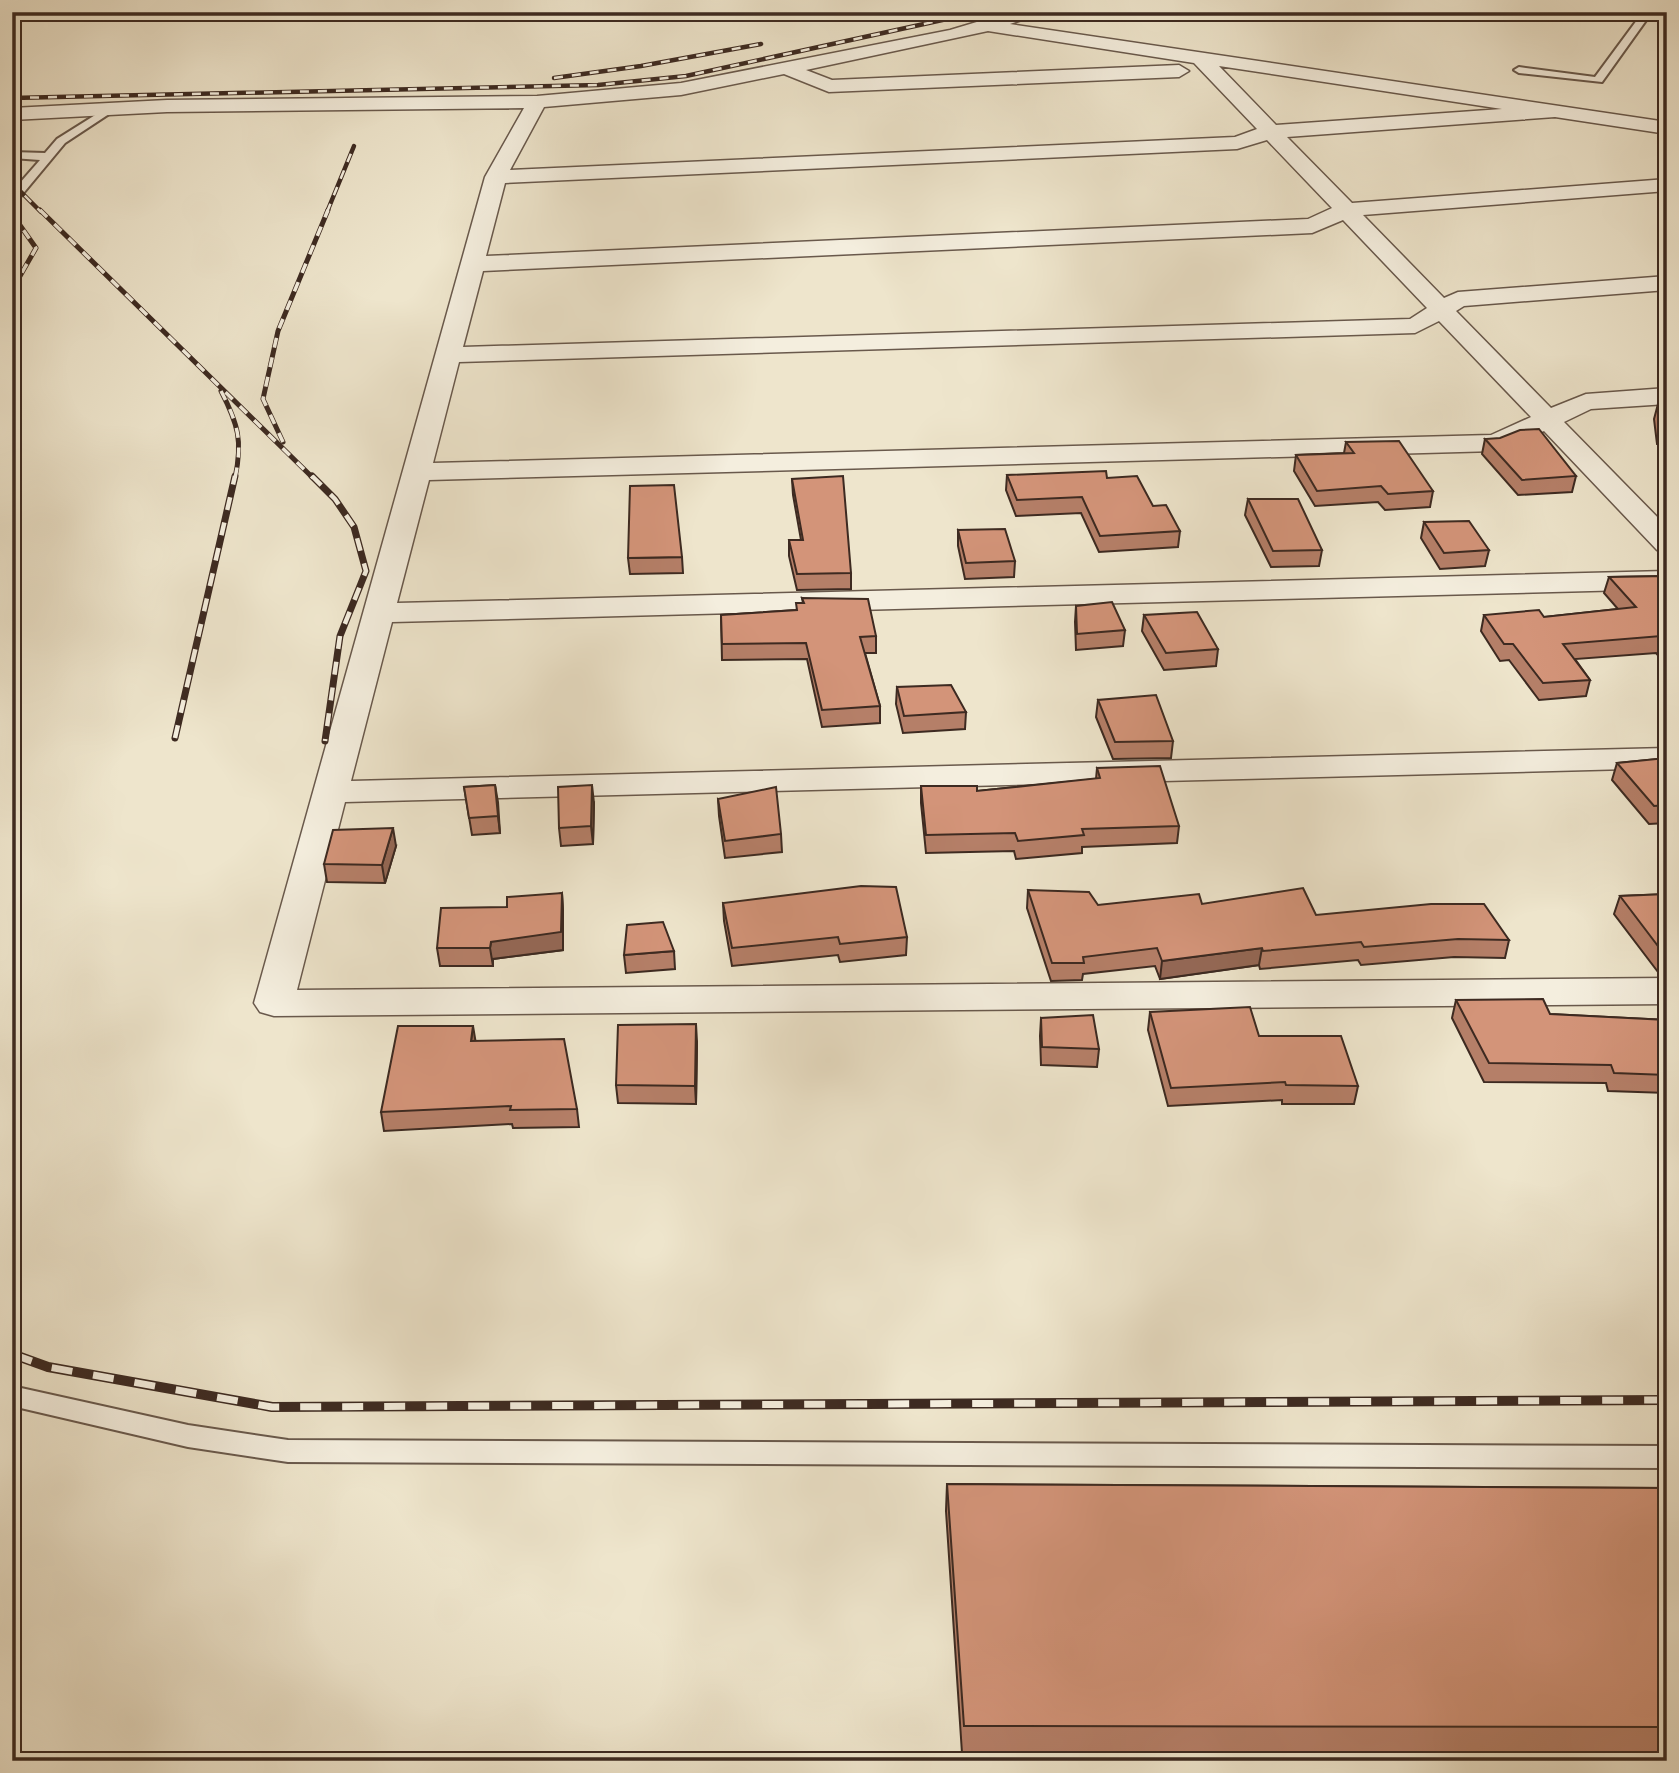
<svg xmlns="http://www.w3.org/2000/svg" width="1679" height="1773" font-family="'EB Garamond',serif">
<rect width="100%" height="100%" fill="#eee5cc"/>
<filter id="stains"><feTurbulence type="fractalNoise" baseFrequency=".00286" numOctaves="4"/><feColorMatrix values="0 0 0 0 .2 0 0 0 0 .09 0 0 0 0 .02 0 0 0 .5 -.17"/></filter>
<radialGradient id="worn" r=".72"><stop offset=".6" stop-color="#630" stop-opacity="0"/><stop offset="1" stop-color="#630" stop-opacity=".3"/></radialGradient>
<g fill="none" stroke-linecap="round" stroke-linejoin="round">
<defs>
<g id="service">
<path d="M 1643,12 L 1652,12 L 1602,82 L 1519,73 L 1514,70 L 1519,67 L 1595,77 Z"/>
<path d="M 108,107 L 112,108 L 112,112 L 65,143 L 16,202 L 12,203 L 12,192 L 40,160 L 12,158 L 12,152 L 45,153 L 57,139 Z"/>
<path d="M 12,1386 L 188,1425 L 288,1440 L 1667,1446 L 1667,1468 L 288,1462 L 188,1447 L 12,1406 Z"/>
</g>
<path id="minor" d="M 1010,12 L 1037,12 L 1034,16 L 1010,24 L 1667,122 L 1667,134 L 1555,117 L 1287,137 L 1352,203 L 1667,179 L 1667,191 L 1363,215 L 1444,298 L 1458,292 L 1667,276 L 1667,290 L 1464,306 L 1456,311 L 1551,408 L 1586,394 L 1667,388 L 1667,404 L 1591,409 L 1564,422 L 1667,527 L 1667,553 L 1657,550 L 1544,431 L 1496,451 L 429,480 L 397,603 L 1667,571 L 1667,589 L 392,622 L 351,781 L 1667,748 L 1667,768 L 345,802 L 297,990 L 1667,978 L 1667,1004 L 274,1016 L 260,1012 L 254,1003 L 485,177 L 524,108 L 167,112 L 12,120 L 12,108 L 167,100 L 537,96 L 681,83 L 950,30 ZM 988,31 L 1194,63 L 1257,129 L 1235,137 L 510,170 L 544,107 L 681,95 L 784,74 L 829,92 L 1179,77 L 1189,71 L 1179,65 L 832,80 L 806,70 ZM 1219,66 L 1502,109 L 1276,125 ZM 1267,140 L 1332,208 L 1308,219 L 486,256 L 505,183 L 1237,149 ZM 1343,220 L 1427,308 L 1410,319 L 463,347 L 483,271 L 1312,233 ZM 1439,321 L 1531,417 L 1491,435 L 433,463 L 459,362 L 1415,333 Z"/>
</defs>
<use href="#service" stroke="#69594c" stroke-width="4"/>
<use href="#minor" stroke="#69594c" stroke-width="3"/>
<use href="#service" fill="#f4eede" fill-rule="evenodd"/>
<use href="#minor" fill="#f4eede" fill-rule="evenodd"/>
<defs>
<g id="rail-far3">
<path d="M 554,78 L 641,66 L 761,44"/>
<path d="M 12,98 L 598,85 L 686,76 L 979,12"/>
<path d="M 12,183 L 41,212"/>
<path d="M 327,212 L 354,146"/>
</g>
<g id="rail-far2">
<path d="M 40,210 L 313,478"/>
<path d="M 12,214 L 36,248 L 12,290"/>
<path d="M 221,391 C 238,424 243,441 235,478"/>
<path d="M 283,442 L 263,399 L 278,331 L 328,210"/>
</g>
<g id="rail-far1">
<path d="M 312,476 L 335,499 L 354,527 L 366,571 L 340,636 L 325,741"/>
<path d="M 175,738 L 235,476"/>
</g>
<g id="rail">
<path d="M 12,1354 L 48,1367 L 272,1407 L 1667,1400"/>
<path d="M 12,1755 L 33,1761"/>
</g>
</defs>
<use href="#rail-far3" stroke="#3d2a21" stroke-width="4.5"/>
<use href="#rail-far2" stroke="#3d2a21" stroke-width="5"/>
<use href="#rail-far1" stroke="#3d2a21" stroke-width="7"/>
<use href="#rail" stroke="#3d2a21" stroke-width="10"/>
<use href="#rail-far3" stroke="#f4eede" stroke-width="2.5" stroke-dasharray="9" stroke-linecap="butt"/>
<use href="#rail-far2" stroke="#f4eede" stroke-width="3.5" stroke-dasharray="10" stroke-linecap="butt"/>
<use href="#rail-far1" stroke="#f4eede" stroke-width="4.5" stroke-dasharray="13" stroke-linecap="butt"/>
<use href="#rail" stroke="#f4eede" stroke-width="7" stroke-dasharray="21" stroke-linecap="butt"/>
</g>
<g fill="#b57f68" stroke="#3d2a21" stroke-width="2">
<path d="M 1667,403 L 1667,443 L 1657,444 L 1654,419 L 1658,404 Z"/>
<path d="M 1485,439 L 1576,476 L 1572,492 L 1518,495 L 1482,454 Z"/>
<path d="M 1346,442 L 1433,491 L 1430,507 L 1385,510 L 1378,502 L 1315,506 L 1294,471 L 1296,455 L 1344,453 Z"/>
<path d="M 1007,475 L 1107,478 L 1153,506 L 1180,531 L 1178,547 L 1099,552 L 1081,513 L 1016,516 L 1006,490 Z"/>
<path d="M 792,479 L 851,573 L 851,589 L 797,590 L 789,556 L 789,540 L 801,540 L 793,495 Z"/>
<path d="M 1248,499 L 1322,550 L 1319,566 L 1271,567 L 1245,515 Z"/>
<path d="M 1424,522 L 1489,550 L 1485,566 L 1440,569 L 1421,538 Z"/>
<path d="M 958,530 L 1015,561 L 1014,577 L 965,579 L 958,546 Z"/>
<path d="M 682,557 L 683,573 L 630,574 L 628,558 Z"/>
<path d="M 1667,576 L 1667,666 L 1656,653 L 1575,659 L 1590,680 L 1586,696 L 1539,700 L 1509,660 L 1500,661 L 1481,631 L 1484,615 L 1544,617 L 1618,609 L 1604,593 L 1609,577 Z"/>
<path d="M 802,598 L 876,636 L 876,653 L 865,653 L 880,706 L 880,723 L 822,727 L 807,659 L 722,660 L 721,615 L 796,610 L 803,603 Z"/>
<path d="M 1076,606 L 1125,630 L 1123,646 L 1076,650 L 1075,622 Z"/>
<path d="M 1144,615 L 1218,649 L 1216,666 L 1164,670 L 1142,631 Z"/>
<path d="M 897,687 L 966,712 L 965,729 L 903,733 L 896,704 Z"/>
<path d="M 1098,700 L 1173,741 L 1171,758 L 1113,759 L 1096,717 Z"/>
<path d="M 1667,758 L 1667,823 L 1649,824 L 1612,780 L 1617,763 Z"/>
<path d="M 1097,768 L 1179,826 L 1177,843 L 1082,847 L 1082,853 L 1016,859 L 1014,851 L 926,853 L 921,803 L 921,786 L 977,791 L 1096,779 Z"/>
<path d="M 495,785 L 500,833 L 472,835 L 464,787 Z"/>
<path d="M 718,799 L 781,834 L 782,852 L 725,858 L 719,816 Z"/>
<path d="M 594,803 L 593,844 L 561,846 L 559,828 Z"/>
<path d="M 396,846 L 385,883 L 327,882 L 324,864 Z"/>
<path d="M 1028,890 L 1098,905 L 1202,904 L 1316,915 L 1509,940 L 1505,958 L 1454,957 L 1361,965 L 1358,960 L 1260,969 L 1259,965 L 1160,979 L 1155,966 L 1083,974 L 1082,980 L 1051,981 L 1027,908 Z"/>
<path d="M 562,893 L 563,911 L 563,950 L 493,959 L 493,966 L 440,966 L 437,948 L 507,907 Z"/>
<path d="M 1667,894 L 1667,971 L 1658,972 L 1614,914 L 1620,896 Z"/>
<path d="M 723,903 L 907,937 L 906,955 L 840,962 L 838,955 L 732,966 L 724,921 Z"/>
<path d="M 674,951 L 675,969 L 626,973 L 624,955 Z"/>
<path d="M 1456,1000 L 1550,1014 L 1667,1020 L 1667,1093 L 1608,1091 L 1606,1083 L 1484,1082 L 1452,1018 Z"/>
<path d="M 1150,1012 L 1259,1036 L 1358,1086 L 1354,1104 L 1282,1104 L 1282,1100 L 1168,1106 L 1148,1030 Z"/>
<path d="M 1041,1018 L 1099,1049 L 1097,1067 L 1041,1065 L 1040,1036 Z"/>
<path d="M 476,1041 L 577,1109 L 579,1127 L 513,1128 L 512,1124 L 384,1131 L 381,1112 Z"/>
<path d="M 697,1042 L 696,1104 L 618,1103 L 616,1085 Z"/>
<path d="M 947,1484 L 1667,1488 L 1667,1753 L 962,1753 L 946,1511 Z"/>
</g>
<g fill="#946855" stroke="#3d2a21" stroke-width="2">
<path d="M 495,785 L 498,802 L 500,833 L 498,816 Z"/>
<path d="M 592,785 L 594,803 L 593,844 L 591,826 Z"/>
<path d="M 393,828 L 396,846 L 385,883 L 382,865 Z"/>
<path d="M 562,893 L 563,911 L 563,950 L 493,959 L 493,966 L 490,948 L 491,942 Z"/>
<path d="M 1262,948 L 1259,965 L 1160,979 L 1162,961 Z"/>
<path d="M 696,1024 L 697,1042 L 696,1104 L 695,1086 Z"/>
<path d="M 473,1026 L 476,1044 L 471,1041 Z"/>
</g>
<g fill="#d39479" stroke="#3d2a21" stroke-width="2">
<path d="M 1667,403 L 1667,428 L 1661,429 L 1658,404 Z"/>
<path d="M 1539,429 L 1576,476 L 1522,480 L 1485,439 L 1500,438 L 1520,430 Z"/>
<path d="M 1399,441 L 1433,491 L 1388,494 L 1381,486 L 1317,491 L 1296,455 L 1354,453 L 1346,442 Z"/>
<path d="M 1106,471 L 1107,478 L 1137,476 L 1153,506 L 1166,505 L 1180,531 L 1100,536 L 1082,497 L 1017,500 L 1007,475 Z"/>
<path d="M 843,476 L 851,573 L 797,574 L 789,540 L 803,540 L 792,479 Z"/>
<path d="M 674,485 L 682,557 L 628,558 L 630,486 Z"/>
<path d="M 1248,499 L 1298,499 L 1322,550 L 1273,551 Z"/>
<path d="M 1469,521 L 1489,550 L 1444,553 L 1424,522 Z"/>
<path d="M 1005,529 L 1015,561 L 966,563 L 958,530 Z"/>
<path d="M 1667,576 L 1667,644 L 1661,636 L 1563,644 L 1590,680 L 1543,683 L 1513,644 L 1504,644 L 1484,615 L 1539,610 L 1544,617 L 1636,607 L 1609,577 Z"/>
<path d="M 802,598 L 868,599 L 876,636 L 860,637 L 880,706 L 822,710 L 806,643 L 722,644 L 721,615 L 797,610 L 796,603 L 804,603 Z"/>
<path d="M 1112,602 L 1125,630 L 1077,634 L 1076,606 Z"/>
<path d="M 1197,612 L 1218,649 L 1166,653 L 1144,615 Z"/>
<path d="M 951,685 L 966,712 L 904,716 L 897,687 Z"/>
<path d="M 1156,695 L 1173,741 L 1115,742 L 1098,700 Z"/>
<path d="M 1666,758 L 1667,805 L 1654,806 L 1617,763 Z"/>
<path d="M 1160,766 L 1179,826 L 1082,829 L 1084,835 L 1018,841 L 1015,833 L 926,835 L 921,786 L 977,786 L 977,791 L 1100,778 L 1097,768 Z"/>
<path d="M 495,785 L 498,816 L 469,818 L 464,787 Z"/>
<path d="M 592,785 L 591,826 L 559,828 L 558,787 Z"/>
<path d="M 776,787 L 781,834 L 725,841 L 718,799 Z"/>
<path d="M 393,828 L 382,865 L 324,864 L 333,830 Z"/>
<path d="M 861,886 L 896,887 L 907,937 L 840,944 L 838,937 L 732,948 L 723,903 Z"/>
<path d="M 1303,888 L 1316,915 L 1431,904 L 1484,904 L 1509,940 L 1458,939 L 1364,947 L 1361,942 L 1263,951 L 1262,948 L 1162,961 L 1157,948 L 1083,957 L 1084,963 L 1052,963 L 1028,890 L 1089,892 L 1098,905 L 1199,894 L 1202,904 Z"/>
<path d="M 562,893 L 561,932 L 491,942 L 490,948 L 437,948 L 441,908 L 507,907 L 507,897 Z"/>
<path d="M 1667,894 L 1667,954 L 1664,954 L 1620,896 Z"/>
<path d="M 663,922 L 674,951 L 624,955 L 627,925 Z"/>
<path d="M 1543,999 L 1550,1014 L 1667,1020 L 1667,1075 L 1614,1073 L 1611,1065 L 1489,1063 L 1456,1000 Z"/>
<path d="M 1250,1007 L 1259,1036 L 1341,1036 L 1358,1086 L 1286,1085 L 1285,1082 L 1171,1088 L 1150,1012 Z"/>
<path d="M 1093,1015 L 1099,1049 L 1042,1047 L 1041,1018 Z"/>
<path d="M 696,1024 L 695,1086 L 616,1085 L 618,1025 Z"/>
<path d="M 398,1026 L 473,1026 L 471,1041 L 564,1039 L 577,1109 L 510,1110 L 511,1106 L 381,1112 Z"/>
<path d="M 947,1484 L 1667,1488 L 1667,1727 L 964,1726 Z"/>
</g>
<rect width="1679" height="1773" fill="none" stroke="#eee5cc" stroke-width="42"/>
<rect x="14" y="14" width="1651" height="1745" fill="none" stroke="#3d2a21" stroke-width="3.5"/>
<rect x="21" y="21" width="1637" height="1731" fill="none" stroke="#3d2a21" stroke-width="2"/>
<rect width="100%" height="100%" filter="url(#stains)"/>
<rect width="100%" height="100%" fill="url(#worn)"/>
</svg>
